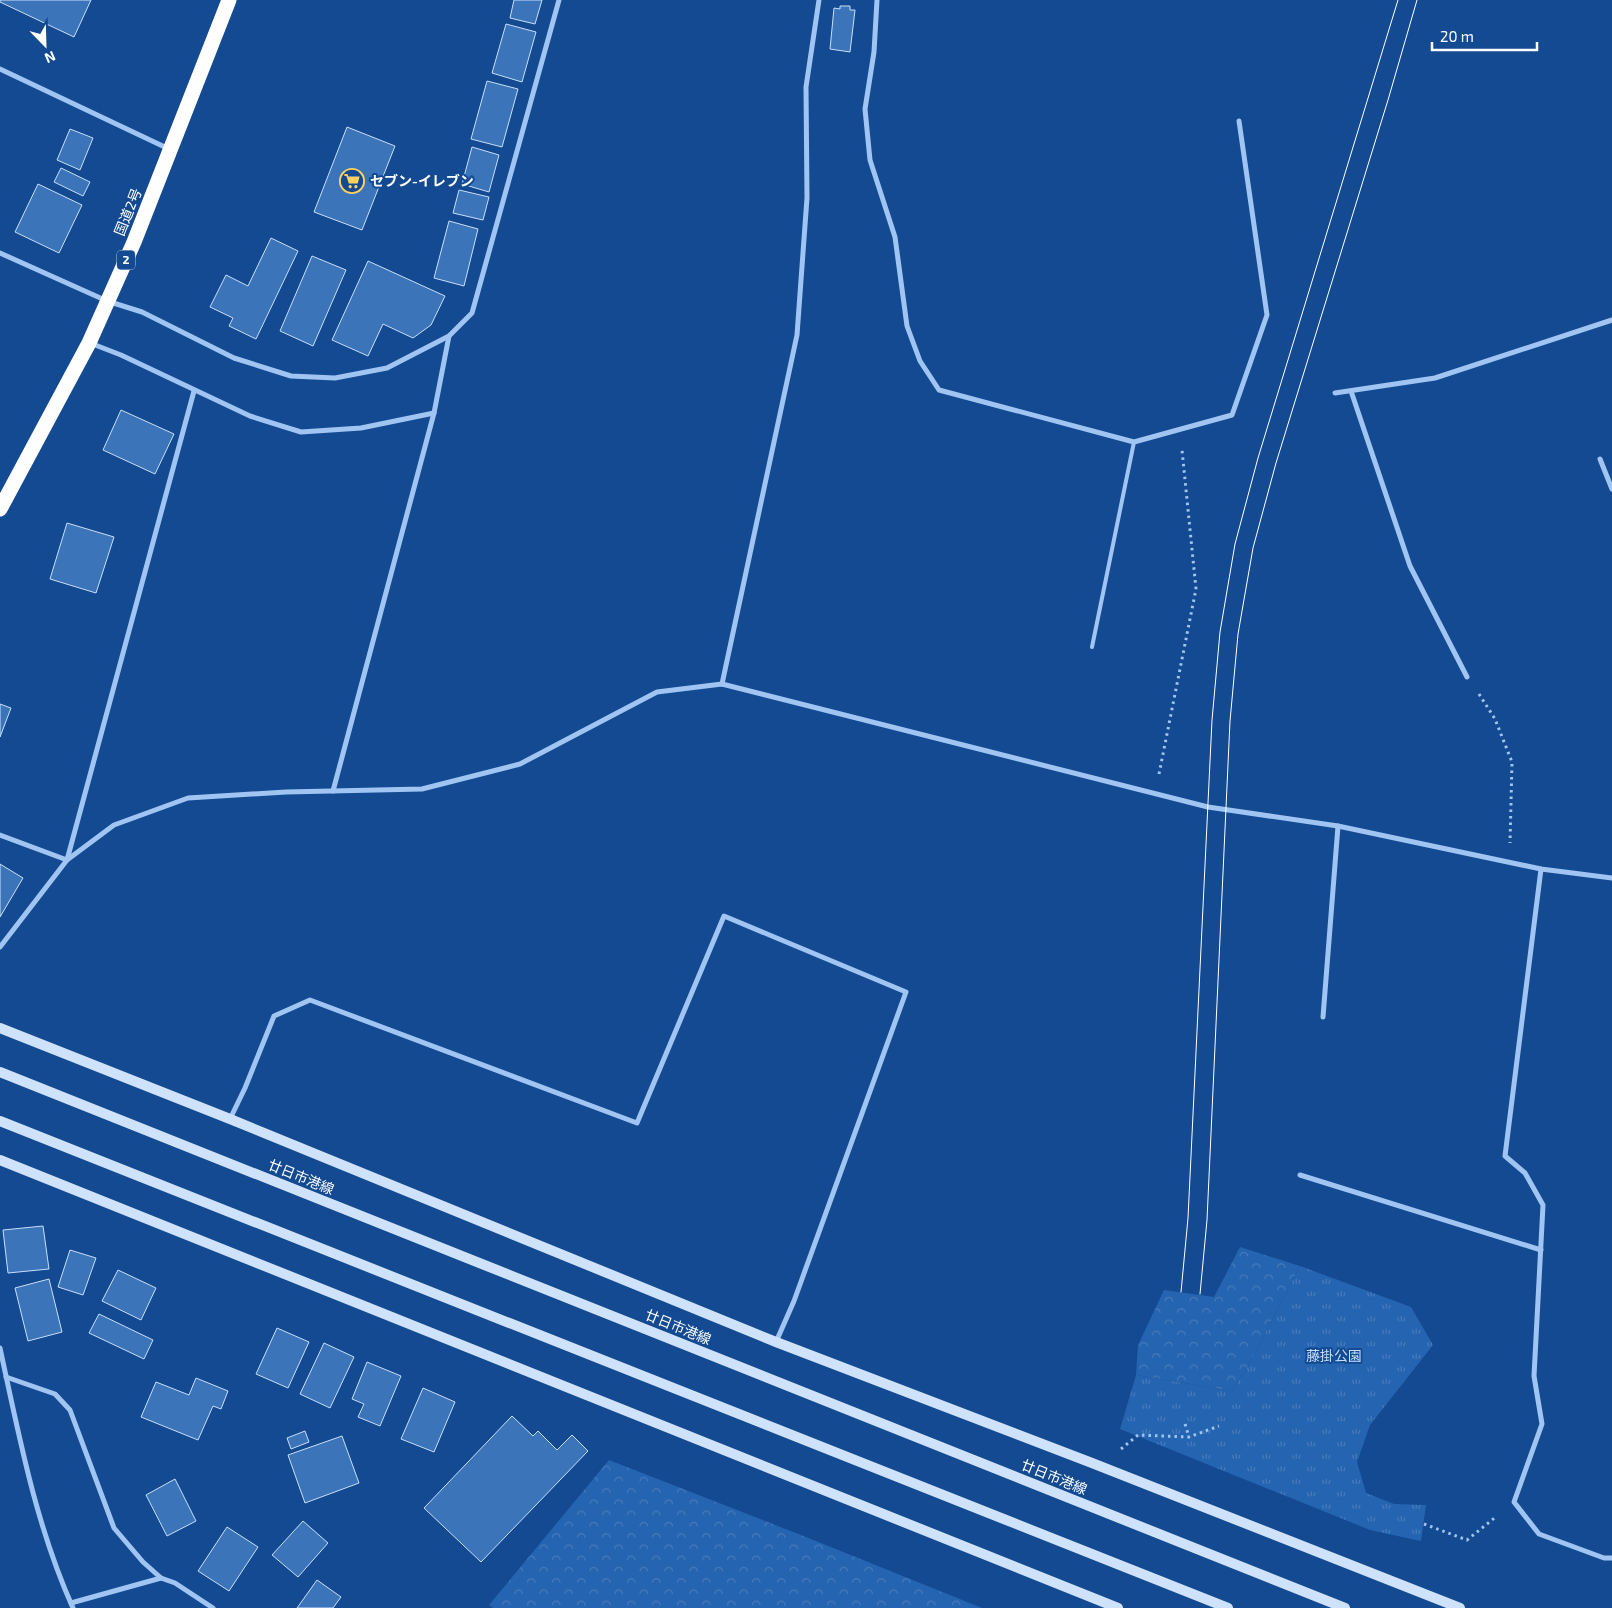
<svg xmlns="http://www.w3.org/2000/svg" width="1612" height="1608" font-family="'Exo 2','Noto Sans JP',sans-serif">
<defs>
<pattern id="forest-crowns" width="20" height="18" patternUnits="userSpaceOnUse" patternTransform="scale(1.25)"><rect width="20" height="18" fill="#2564b1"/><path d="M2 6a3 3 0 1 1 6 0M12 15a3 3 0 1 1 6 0" fill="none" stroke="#467bbd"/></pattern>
<pattern id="park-tufts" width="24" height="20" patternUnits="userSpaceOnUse" patternTransform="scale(1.25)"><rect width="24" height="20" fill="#2564b1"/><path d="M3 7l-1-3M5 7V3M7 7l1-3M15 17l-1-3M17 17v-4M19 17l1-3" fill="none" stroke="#467bbd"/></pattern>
</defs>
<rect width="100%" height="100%" fill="#134a92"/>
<g fill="url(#forest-crowns)">
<path d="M 1240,1247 L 1300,1266 L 1246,1370 L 1232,1391 L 1136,1375 L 1138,1345 L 1164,1290 L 1214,1297 Z"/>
<path d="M 609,1460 L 806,1537 L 982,1608 L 493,1608 L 489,1605 Z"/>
</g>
<path fill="url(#park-tufts)" d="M 1300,1266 L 1411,1307 L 1433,1345 L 1370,1425 L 1357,1462 L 1366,1493 L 1394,1504 L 1426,1505 L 1421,1541 L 1370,1530 L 1120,1429 L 1136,1375 L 1232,1391 L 1246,1370 Z"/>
<g fill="#3c74ba" stroke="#c7dffd">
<path d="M 0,0 L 91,0 L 74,37 L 0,2 Z"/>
<path d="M 514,0 L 542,0 L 535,24 L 510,18 Z"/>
<path d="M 840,6 L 850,6 L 850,10 L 855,10 L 850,52 L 830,49 L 834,8 L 840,9 Z"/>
<path d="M 506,24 L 536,32 L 522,82 L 492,73 Z"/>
<path d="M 487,81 L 518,89 L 502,147 L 471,139 Z"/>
<path d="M 347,127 L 395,146 L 362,230 L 314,212 Z"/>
<path d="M 70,129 L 93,138 L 80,170 L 57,160 Z"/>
<path d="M 472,147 L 499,155 L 489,192 L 462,184 Z"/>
<path d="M 61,168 L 90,182 L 83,196 L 54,182 Z"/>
<path d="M 38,184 L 82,205 L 59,253 L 15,232 Z"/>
<path d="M 459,190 L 489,197 L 483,220 L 453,213 Z"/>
<path d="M 449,221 L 478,229 L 464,286 L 434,278 Z"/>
<path d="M 271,238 L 298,251 L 256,339 L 229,326 L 233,318 L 210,307 L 226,275 L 248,286 Z"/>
<path d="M 312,256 L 346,270 L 313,346 L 280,331 Z"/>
<path d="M 368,261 L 445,296 L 431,325 L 413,338 L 383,324 L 368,356 L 332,340 Z"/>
<path d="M 121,410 L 174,434 L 155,474 L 103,450 Z"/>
<path d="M 67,523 L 114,537 L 96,593 L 50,579 Z"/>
<path d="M 0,704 L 11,708 L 0,737 Z"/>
<path d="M 0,864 L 23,878 L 0,917 Z"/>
<path d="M 43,1226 L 49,1269 L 8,1273 L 3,1230 Z"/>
<path d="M 70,1250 L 96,1258 L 83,1295 L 58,1287 Z"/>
<path d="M 118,1270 L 156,1288 L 141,1320 L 102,1301 Z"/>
<path d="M 49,1279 L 62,1332 L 28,1341 L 15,1288 Z"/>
<path d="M 99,1314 L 153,1340 L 144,1359 L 89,1333 Z"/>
<path d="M 277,1328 L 309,1342 L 288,1388 L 256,1374 Z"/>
<path d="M 324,1343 L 354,1357 L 330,1408 L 300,1394 Z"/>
<path d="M 367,1362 L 401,1376 L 380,1426 L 358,1417 L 364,1404 L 352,1399 Z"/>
<path d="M 196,1378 L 228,1391 L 221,1409 L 213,1406 L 198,1440 L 141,1417 L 156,1382 L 189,1395 Z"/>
<path d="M 423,1388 L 455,1402 L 434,1452 L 401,1439 Z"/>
<path d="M 512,1416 L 533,1436 L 538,1431 L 557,1450 L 572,1435 L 588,1451 L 481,1562 L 424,1508 Z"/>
<path d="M 305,1431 L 309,1442 L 291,1449 L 287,1438 Z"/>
<path d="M 342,1436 L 359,1483 L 305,1503 L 288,1455 Z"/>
<path d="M 175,1479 L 196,1521 L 167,1536 L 146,1495 Z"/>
<path d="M 303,1521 L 328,1543 L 298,1577 L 272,1555 Z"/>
<path d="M 227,1527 L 258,1547 L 229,1591 L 198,1571 Z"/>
<path d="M 317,1580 L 341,1597 L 333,1608 L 297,1608 Z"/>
</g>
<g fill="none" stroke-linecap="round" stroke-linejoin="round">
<g stroke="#a0c5f2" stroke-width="3" stroke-dasharray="2.5 4" stroke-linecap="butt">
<path d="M 1479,694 L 1495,719 L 1512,762 L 1510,843"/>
<path d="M 1159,774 L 1196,589 L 1182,450"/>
<path d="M 1185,1424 L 1189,1437"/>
<path d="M 1121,1449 L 1138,1435 L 1189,1437 L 1219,1426"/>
<path d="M 1424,1524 L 1467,1540 L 1497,1516"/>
</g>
<path stroke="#a0c5f2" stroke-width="4" d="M 1092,647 L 1134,442"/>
<g stroke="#a0c5f2" stroke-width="5">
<path d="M 877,0 L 874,52 L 865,109 L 870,160 L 895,237 L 907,326 L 920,361 L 939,390 L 1134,442 L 1232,415 L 1267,315 L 1239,121"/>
<path d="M 0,69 L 169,149"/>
<path d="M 0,253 L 107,301 L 142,312 L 234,358 L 291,376 L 335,378 L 387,368 L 449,336 L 472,313 L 559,0"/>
<path d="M 90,343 L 121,355 L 250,416 L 301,432 L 361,428 L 434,413"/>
<path d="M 1351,391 L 1410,566 L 1467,677"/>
<path d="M 1335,393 L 1435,378 L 1612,320"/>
<path d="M 1600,459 L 1612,489"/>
<path d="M 722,684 L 797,335 L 807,198 L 806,87 L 819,0"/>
<path d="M 333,791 L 434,413 L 449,336"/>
<path d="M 0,835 L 67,860 L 194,391"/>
<path d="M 1541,869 L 1505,1156 L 1525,1173 L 1543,1205 L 1534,1376 L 1542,1424 L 1514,1502 L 1539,1534 L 1604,1558 L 1612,1558"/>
<path d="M 0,947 L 67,860 L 114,825 L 188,798 L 286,792 L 422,789 L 520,764 L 657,692 L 722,684 L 1208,807 L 1338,826 L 1541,869 L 1612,878"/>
<path d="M 1323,1017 L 1338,826"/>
<path d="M 230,1119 L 245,1088 L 274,1016 L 310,1000 L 637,1123 L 724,916 L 906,992 L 794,1301 L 776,1342"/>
<path d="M 1300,1175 L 1541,1250"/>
<path d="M 0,1348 C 19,1436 36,1526 73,1608"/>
<path d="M 6,1377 L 55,1394 L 70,1410 L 114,1528 L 143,1562 L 161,1578"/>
<path d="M 71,1603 L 161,1578 L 175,1583 L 213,1608"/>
</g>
<g stroke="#cfe2fc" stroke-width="10">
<path d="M 0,1028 L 230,1119 L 776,1342 L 1092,1463 L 1460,1608"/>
<path d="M 0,1072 L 1345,1608"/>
<path d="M 0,1121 L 1228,1608"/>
<path d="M 0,1160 L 1118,1608"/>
</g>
<path stroke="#fff" stroke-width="15" d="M 0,509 L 89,343 L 134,242 L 229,0"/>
<g stroke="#fff" stroke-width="1">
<path d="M 1181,1292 L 1188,1218 L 1212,720 L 1220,632 L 1235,544 L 1258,458 L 1398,0"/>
<path d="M 1200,1294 L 1207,1220 L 1230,721 L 1238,634 L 1253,548 L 1276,463 L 1388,100 L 1417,0"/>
</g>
</g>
<defs>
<symbol id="supermarket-ring" viewBox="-11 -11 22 22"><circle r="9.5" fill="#134a92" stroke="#ffd161" stroke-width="1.5"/><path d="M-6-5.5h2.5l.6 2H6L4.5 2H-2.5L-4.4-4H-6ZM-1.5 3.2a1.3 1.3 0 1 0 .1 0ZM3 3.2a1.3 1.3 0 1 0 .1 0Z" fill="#ffd161"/></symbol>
</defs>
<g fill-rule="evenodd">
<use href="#supermarket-ring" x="338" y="167" width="28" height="28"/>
</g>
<g text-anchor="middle" stroke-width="4" stroke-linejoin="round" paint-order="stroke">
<rect fill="#134a92" stroke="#b8c9de" stroke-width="1" x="117" y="250.5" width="18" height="19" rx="4"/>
<g font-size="12" font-weight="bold" fill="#fff">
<text x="126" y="264">2</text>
</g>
<g font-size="14" font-weight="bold" fill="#fff" stroke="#134a92" text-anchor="start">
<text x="370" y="186">セブン-イレブン</text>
</g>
<g font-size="14" fill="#fff" stroke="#134a92">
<text transform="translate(128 212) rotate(-68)" y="5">国道2号</text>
<text transform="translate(301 1177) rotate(22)" y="5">廿日市港線</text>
<text transform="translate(678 1327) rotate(22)" y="5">廿日市港線</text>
<text transform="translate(1054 1477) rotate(22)" y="5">廿日市港線</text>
</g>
<g font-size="14" fill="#c7dffd" stroke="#134a92">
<text x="1334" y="1361">藤掛公園</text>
</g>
</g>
<g transform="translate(45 45) rotate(157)" stroke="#134a92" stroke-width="4" paint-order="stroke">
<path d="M0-4L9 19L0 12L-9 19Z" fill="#ffffff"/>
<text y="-8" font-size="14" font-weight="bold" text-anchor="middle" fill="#ffffff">N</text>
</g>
<path d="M1432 42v8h105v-8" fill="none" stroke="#ffffff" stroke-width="2.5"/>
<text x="1440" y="42" font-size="15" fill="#ffffff" stroke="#134a92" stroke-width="4" paint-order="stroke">20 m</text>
</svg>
